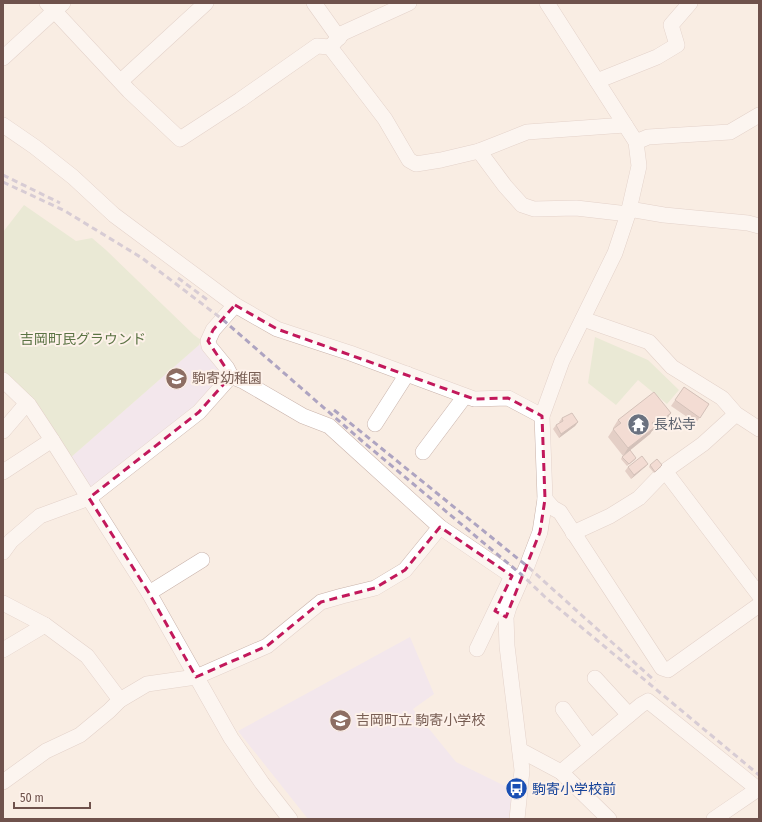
<svg xmlns="http://www.w3.org/2000/svg" width="762" height="822" font-family="'Fira Sans Condensed','Noto Sans JP',sans-serif">
<rect width="100%" height="100%" fill="#f9ede3"/>
<g fill="#eae0f6">
<path d="M 199,345 L 206,348 L 224,368 L 223,378 L 181,420 L 93,489 L 86,487 L 70,458 Z"/>
<path d="M 410,637 L 434,694 L 413,709 L 456,762 L 513,790 L 509,819 L 308,819 L 238,731 Z"/>
</g>
<g fill="#d7e5c3">
<path d="M 24,205 L 76,241 L 92,238 L 106,250 L 194,335 L 201,340 L 199,345 L 70,458 L 35,404 L 3,371 L 3,232 Z"/>
<path d="M 595,337 L 648,360 L 679,390 L 667,404 L 638,380 L 616,405 L 588,383 Z"/>
</g>
<g fill="none" stroke-linecap="round" stroke-linejoin="round">
<defs>
<g id="minor">
<path d="M 47,3 L 129,91 L 180,139 L 240,100 L 317,46 L 330,47 L 385,119 L 409,160 L 416,164 L 441,160 L 479,151 L 527,132 L 625,125"/>
<path d="M 314,3 L 339,38"/>
<path d="M 330,47 L 343,33 L 409,3"/>
<path d="M 3,58 L 63,3"/>
<path d="M 121,81 L 206,3"/>
<path d="M 597,81 L 657,57 L 677,45 L 671,25 L 690,3"/>
<path d="M 3,125 L 35,147 L 73,177 L 114,215 L 235,305 L 277,329 L 350,353 L 474,399 L 508,398 L 542,416"/>
<path d="M 636,142 L 648,137 L 730,132 L 759,115"/>
<path d="M 479,151 L 505,186 L 522,205 L 534,209 L 576,208 L 628,214"/>
<path d="M 629,209 L 664,215 L 748,223 L 759,226"/>
<path d="M 583,319 L 649,342 L 672,367 L 722,398 L 736,414 L 759,429"/>
<path d="M 3,380 L 29,405 L 52,440 L 149,593 L 231,738 L 262,783 L 290,819"/>
<path d="M 375,424 L 407,374"/>
<path d="M 3,431 L 27,403"/>
<path d="M 423,452 L 465,396"/>
<path d="M 665,471 L 759,595"/>
<path d="M 3,472 L 52,440"/>
<path d="M 545,499 L 553,508 L 560,512 L 662,668 L 668,670 L 759,605"/>
<path d="M 440,527 L 512,576 L 477,649"/>
<path d="M 573,533 L 610,516 L 639,498 L 665,471 L 703,444 L 736,414"/>
<path d="M 3,552 L 11,541 L 40,516 L 89,498 L 199,412 L 231,376"/>
<path d="M 149,593 L 202,560"/>
<path d="M 3,603 L 45,625 L 87,656 L 120,700"/>
<path d="M 3,650 L 45,625"/>
<path d="M 595,678 L 629,715"/>
<path d="M 563,709 L 591,747"/>
<path d="M 520,750 L 561,772 L 609,819"/>
<path d="M 561,772 L 641,705 L 648,701 L 759,790"/>
<path d="M 3,782 L 46,751 L 80,735 L 109,711 L 120,700 L 147,684 L 196,677 L 267,646 L 321,602 L 342,596 L 375,588 L 405,570 L 440,527 L 329,426 L 303,416 L 243,381 L 231,376 L 227,368 L 209,346 L 208,341 L 213,330 L 235,305"/>
<path d="M 517,819 L 522,770 L 507,646 L 506,617 L 509,607 L 527,566 L 540,532 L 545,499 L 542,416 L 562,361 L 615,253 L 628,214 L 639,166 L 636,142 L 547,3"/>
<path d="M 714,819 L 758,789"/>
</g>
</defs>
<use href="#minor" stroke="#c9b3ab" stroke-width="16"/>
<use href="#minor" stroke="#fff" stroke-width="15"/>
<g stroke="#aea4c1" stroke-width="3" stroke-dasharray="6 4" stroke-linecap="butt">
<path d="M 3,175 L 60,203"/>
<path d="M 3,182 L 65,211 L 142,258 L 222,319 L 362,441 L 522,575 L 545,597 L 759,775"/>
<path d="M 178,278 L 209,301"/>
<path d="M 334,410 L 527,566 L 655,681"/>
</g>
</g>
<g fill="#cbaca3">
<path d="M 684,387 L 709,404 L 696,423 L 671,406 Z"/>
<path d="M 671,413 L 666,420 L 652,431 L 650,434 L 623,456 L 608,437 L 614,428 L 613,428 L 618,420 Z"/>
<path d="M 562,418 L 578,422 L 575,426 L 559,438 L 553,429 L 556,425 L 560,423 L 559,422 Z"/>
<path d="M 622,457 L 636,458 L 635,460 L 627,466 L 621,459 Z"/>
<path d="M 648,464 L 645,467 L 631,479 L 625,471 L 628,467 Z"/>
<path d="M 650,465 L 661,467 L 654,473 L 649,467 Z"/>
</g>
<g fill="#a58c85">
<path d="M 671,413 L 666,420 L 652,431 L 650,434 L 623,456 L 628,448 L 654,428 L 656,425 Z"/>
<path d="M 578,422 L 575,426 L 559,438 L 561,434 Z"/>
<path d="M 648,464 L 645,467 L 631,479 L 634,475 Z"/>
</g>
<g fill="#ecc8be" stroke="#a58c85">
<path d="M 684,387 L 709,404 L 700,418 L 675,400 Z"/>
<path d="M 654,392 L 671,413 L 656,425 L 654,422 L 652,423 L 655,427 L 628,448 L 613,429 L 621,423 L 618,420 Z"/>
<path d="M 572,413 L 578,422 L 561,434 L 556,425 L 563,421 L 562,418 Z"/>
<path d="M 630,450 L 636,458 L 629,464 L 622,457 Z"/>
<path d="M 642,456 L 648,464 L 634,475 L 628,467 Z"/>
<path d="M 657,459 L 662,465 L 655,472 L 650,465 Z"/>
</g>
<path d="M0 0H762V822H0ZM 235,305 L 277,329 L 474,399 L 508,398 L 542,416 L 545,499 L 540,532 L 506,617 L 495,611 L 512,576 L 440,527 L 405,570 L 375,588 L 321,602 L 267,646 L 196,677 L 149,593 L 89,498 L 199,412 L 231,376 L 208,341 L 213,330 Z" fill="#f9ede3" fill-opacity=".55" fill-rule="evenodd"/>
<path fill="none" stroke="#c2185b" stroke-width="3" stroke-dasharray="8 5" stroke-linejoin="round" d="M 235,305 L 277,329 L 474,399 L 508,398 L 542,416 L 545,499 L 540,532 L 506,617 L 495,611 L 512,576 L 440,527 L 405,570 L 375,588 L 321,602 L 267,646 L 196,677 L 149,593 L 89,498 L 199,412 L 231,376 L 208,341 L 213,330 Z"/>
<defs>
<symbol id="school-disc" viewBox="-11 -11 22 22"><circle r="9.5" fill="#8d6e63" stroke="#fdf1e9"/><path d="M0-5L7-2L0 1L-7-2ZM-4 1L0 2.5L4 1V4Q0 6-4 4Z" fill="#fff"/></symbol>
<symbol id="temple-disc" viewBox="-11 -11 22 22"><circle r="9.5" fill="#6b7280" stroke="#fdf1e9"/><path d="M0-6L5-2H3V0L6.5 2.5H4V6H1.5V3h-3V6H-4V2.5H-6.5L-3 0V-2H-5Z" fill="#fff"/></symbol>
<symbol id="bus-disc" viewBox="-11 -11 22 22"><circle r="9.5" fill="#1a4fb4" stroke="#fdf1e9"/><path d="M-5-6H5V4H4V6H2V4H-2V6H-4V4H-5ZM-3.5-4V0h7V-4ZM-3.5 1.2v1.5H-2V1.2ZM2 1.2v1.5H3.5V1.2Z" fill="#fff"/></symbol>
</defs>
<g fill-rule="evenodd">
<use href="#school-disc" x="164" y="366" width="25" height="25"/>
<use href="#temple-disc" x="626" y="412" width="25" height="25"/>
<use href="#school-disc" x="328" y="708" width="25" height="25"/>
<use href="#bus-disc" x="504" y="776" width="25" height="25"/>
</g>
<g text-anchor="middle" stroke-width="4" stroke-linejoin="round" paint-order="stroke">
<g font-size="14" fill="#5c7445" stroke="#fdf1e9">
<text x="83" y="344">吉岡町民グラウンド</text>
</g>
<g font-size="14" fill="#785e54" stroke="#fdf1e9" text-anchor="start">
<text x="192" y="383">駒寄幼稚園</text>
<text x="356" y="725">吉岡町立 駒寄小学校</text>
</g>
<g font-size="14" fill="#5b616d" stroke="#fdf1e9" text-anchor="start">
<text x="654" y="429">長松寺</text>
</g>
<g font-size="14" fill="#164399" stroke="#fdf1e9" text-anchor="start">
<text x="532" y="794">駒寄小学校前</text>
</g>
</g>
<rect width="762" height="822" fill="none" stroke="#6f524c" stroke-width="8"/>
<path d="M14 802v6h76v-6" fill="none" stroke="#6f524c" stroke-width="2"/>
<text x="20" y="802" font-size="12" fill="#6f524c" stroke="#fdf1e9" stroke-width="3" paint-order="stroke">50 m</text>
</svg>
